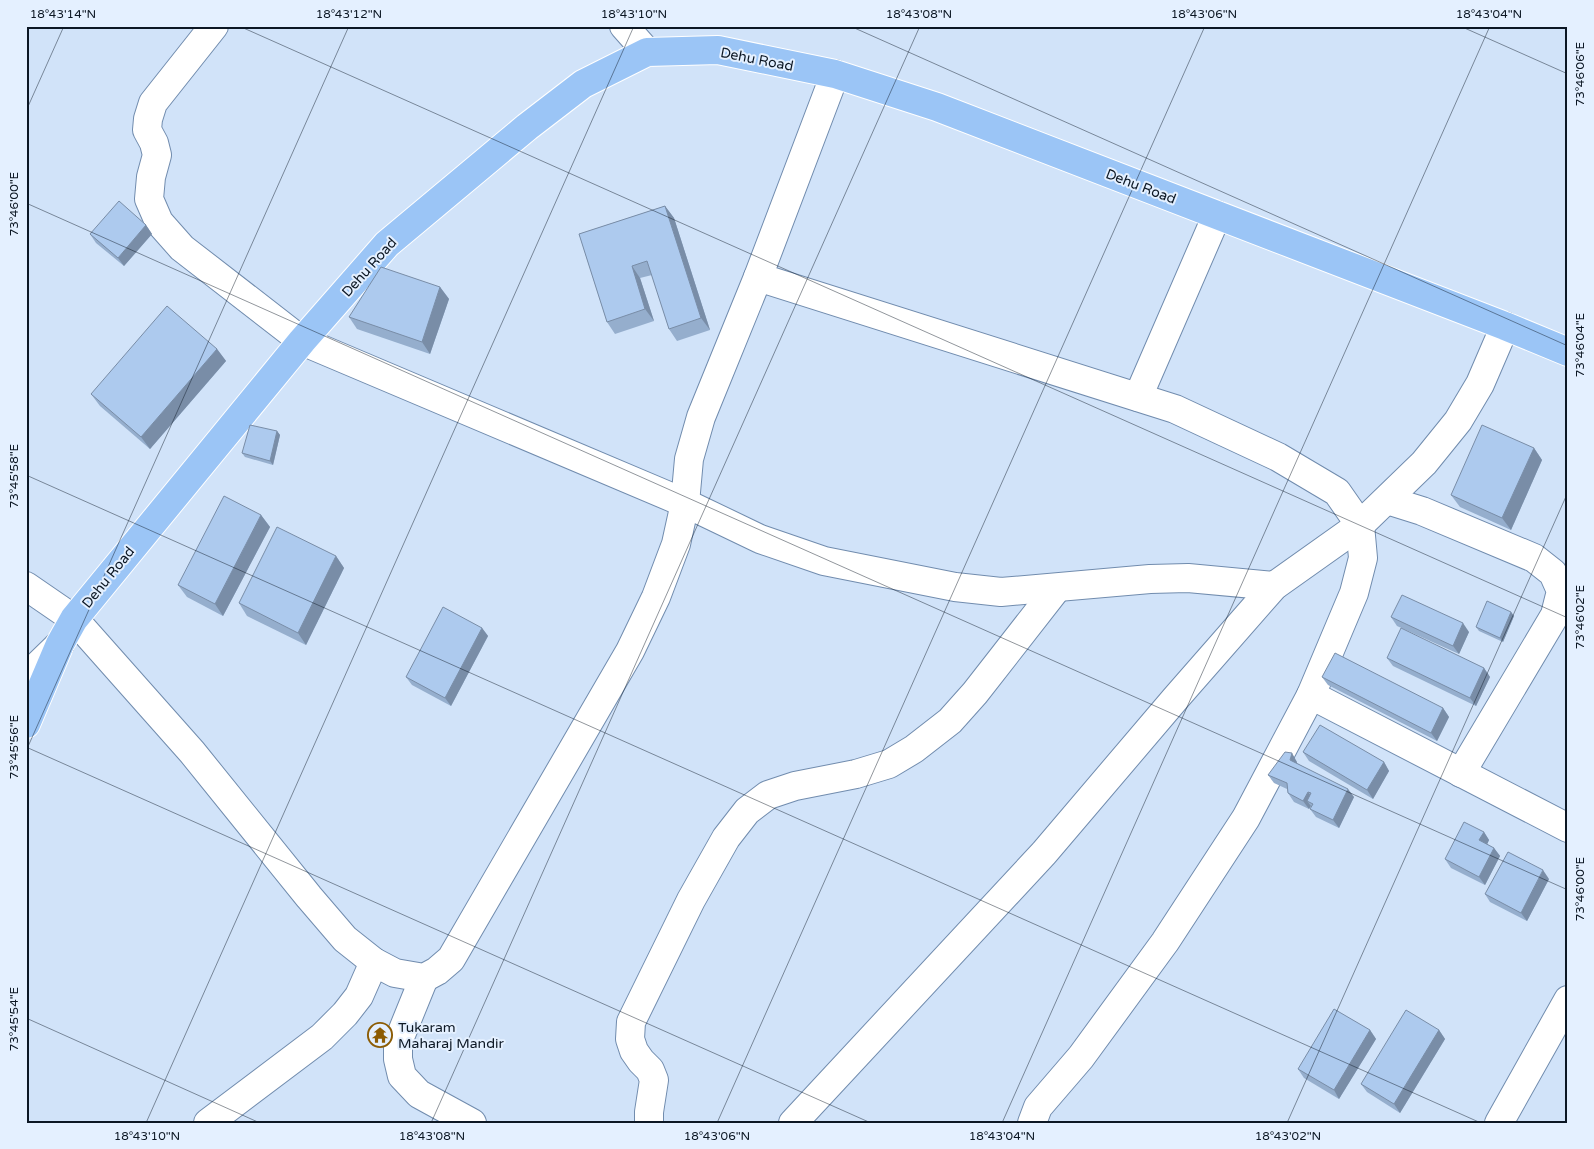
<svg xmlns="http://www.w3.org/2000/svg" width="1594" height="1149" font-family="'Varela Round',sans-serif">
<rect width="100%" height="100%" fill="#d1e3f9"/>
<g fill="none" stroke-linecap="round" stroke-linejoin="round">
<defs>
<g id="minor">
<path d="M 214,26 L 153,103 L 148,119 L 147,130 L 154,143 L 157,155 L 151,177 L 149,199 L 159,222 L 182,248 L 302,341 L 685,503 L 760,539 L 824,561 L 955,587 L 1001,592 L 1150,579 L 1188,578 L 1274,586"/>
<path d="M 624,26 L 647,52"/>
<path d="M 758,277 L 1175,409 L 1278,457 L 1337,492 L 1360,525 L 1363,558 L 1354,593 L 1311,695 L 1246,818 L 1165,942 L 1081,1057 L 1038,1107 L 1032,1123"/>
<path d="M 1138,397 L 1217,215"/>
<path d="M 1387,500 L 1422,511 L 1534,558 L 1553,573 L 1561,591 L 1555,615 L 1461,773"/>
<path d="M 26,586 L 74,619 L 192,752 L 309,897 L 345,939 L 374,962 L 395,973 L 424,978 L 437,971 L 451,959 L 630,651 L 656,597 L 676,544 L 685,503 L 689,459 L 701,417 L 758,277 L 835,74"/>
<path d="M 26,677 L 60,644"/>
<path d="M 1311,695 L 1568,828"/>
<path d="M 424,978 L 398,1042 L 398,1059 L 402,1076 L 419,1094 L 472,1123"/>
<path d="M 208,1123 L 322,1037 L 345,1014 L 359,996 L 374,962"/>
<path d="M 649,1123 L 649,1112 L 654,1080 L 650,1070 L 641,1061 L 634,1051 L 630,1039 L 631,1022 L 691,900 L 726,838 L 747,811 L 768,795 L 795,786 L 856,774 L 889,764 L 914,749 L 950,721 L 975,693 L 1057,588"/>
<path d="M 793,1123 L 1044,853 L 1175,699 L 1274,586 L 1360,525 L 1424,463 L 1458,421 L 1480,384 L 1505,326"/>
<path d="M 1499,1123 L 1568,1000"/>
</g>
<path id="major" d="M 26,724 L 60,644 L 74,619 L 302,341 L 387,244 L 527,127 L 583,84 L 647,52 L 718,50 L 835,74 L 937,107 L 1505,326 L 1568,352"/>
</defs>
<use href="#minor" stroke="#718cae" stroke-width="30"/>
<use href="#major" stroke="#fff" stroke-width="30"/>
<use href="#minor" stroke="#fff" stroke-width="28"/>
<use href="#major" stroke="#9bc5f6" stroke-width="28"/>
</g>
<g fill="#95aecd">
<path d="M 665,206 L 674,218 L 710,330 L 677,341 L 669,329 L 652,275 L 640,278 L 654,321 L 615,334 L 607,322 L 579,234 Z"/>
<path d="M 146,225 L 152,234 L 124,266 L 96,243 L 90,234 Z"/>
<path d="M 440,287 L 449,299 L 430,354 L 357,329 L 349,317 Z"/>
<path d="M 217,349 L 226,361 L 150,449 L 100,406 L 91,394 Z"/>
<path d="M 277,431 L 280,435 L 273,465 L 245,457 L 242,453 Z"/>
<path d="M 1534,448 L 1542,460 L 1511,530 L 1460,507 L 1451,495 Z"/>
<path d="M 261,515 L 270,527 L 223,616 L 187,597 L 178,585 Z"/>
<path d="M 336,556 L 344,568 L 306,645 L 247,616 L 239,603 Z"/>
<path d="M 1511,612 L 1514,616 L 1503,642 L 1479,631 L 1476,627 Z"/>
<path d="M 1391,617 L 1469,632 L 1459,654 L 1397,626 Z"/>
<path d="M 482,628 L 488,636 L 451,706 L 412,685 L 406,677 Z"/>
<path d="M 1387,658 L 1484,668 L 1490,677 L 1476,706 L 1393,666 Z"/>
<path d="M 1322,677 L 1443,708 L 1449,717 L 1437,741 L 1328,685 Z"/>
<path d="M 1303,752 L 1384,762 L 1389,771 L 1373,799 L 1309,761 Z"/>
<path d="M 1297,762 L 1297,763 L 1354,797 L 1339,828 L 1316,817 L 1310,809 L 1311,807 L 1311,806 L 1309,809 L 1294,802 L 1288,793 L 1287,789 L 1274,783 L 1268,775 Z"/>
<path d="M 1484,832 L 1489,840 L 1487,844 L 1494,848 L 1500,856 L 1485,885 L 1451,868 L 1445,859 Z"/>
<path d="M 1549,879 L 1527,921 L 1490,902 L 1485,894 Z"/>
<path d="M 1370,1030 L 1376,1039 L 1339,1099 L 1304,1078 L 1298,1069 Z"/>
<path d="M 1439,1030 L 1445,1039 L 1400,1113 L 1367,1092 L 1361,1084 Z"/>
</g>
<g fill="#798da7">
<path d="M 665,206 L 674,218 L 710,330 L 701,318 Z"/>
<path d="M 146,225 L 152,234 L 124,266 L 118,258 Z"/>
<path d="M 632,266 L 640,278 L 654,321 L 645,309 Z"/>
<path d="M 440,287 L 449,299 L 430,354 L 422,342 Z"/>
<path d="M 217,349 L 226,361 L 150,449 L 141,437 Z"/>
<path d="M 277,431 L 280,435 L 273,465 L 270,461 Z"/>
<path d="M 1534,448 L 1542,460 L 1511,530 L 1502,518 Z"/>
<path d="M 261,515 L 270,527 L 223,616 L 215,604 Z"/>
<path d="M 336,556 L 344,568 L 306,645 L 298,633 Z"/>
<path d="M 1511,612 L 1514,616 L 1503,642 L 1500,638 Z"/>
<path d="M 1463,623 L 1469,632 L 1459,654 L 1453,646 Z"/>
<path d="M 482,628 L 488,636 L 451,706 L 445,698 Z"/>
<path d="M 1484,668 L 1490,677 L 1476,706 L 1470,698 Z"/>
<path d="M 1443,708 L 1449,717 L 1437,741 L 1431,733 Z"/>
<path d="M 1292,753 L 1297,762 L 1296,768 L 1290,760 Z"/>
<path d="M 1384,762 L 1389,771 L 1373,799 L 1367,790 Z"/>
<path d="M 1348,789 L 1354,797 L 1339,828 L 1333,820 Z"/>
<path d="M 1308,792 L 1314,800 L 1307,801 L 1311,806 L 1309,809 L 1303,801 Z"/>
<path d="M 1484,832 L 1489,840 L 1485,849 L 1479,840 Z"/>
<path d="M 1494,848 L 1500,856 L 1485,885 L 1479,877 Z"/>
<path d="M 1543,870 L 1549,879 L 1527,921 L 1521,913 Z"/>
<path d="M 1370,1030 L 1376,1039 L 1339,1099 L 1334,1090 Z"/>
<path d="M 1439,1030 L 1445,1039 L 1400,1113 L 1394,1104 Z"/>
</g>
<g fill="#adcaee" stroke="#798da7">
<path d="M 119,201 L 146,225 L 118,258 L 90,234 Z"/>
<path d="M 665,206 L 701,318 L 669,329 L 647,261 L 632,266 L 645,309 L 607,322 L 579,234 Z"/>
<path d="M 381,267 L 440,287 L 422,342 L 349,317 Z"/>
<path d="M 167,306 L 217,349 L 141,437 L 91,394 Z"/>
<path d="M 250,425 L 277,431 L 270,461 L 242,453 Z"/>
<path d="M 1482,425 L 1534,448 L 1502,518 L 1451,495 Z"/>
<path d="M 224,496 L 261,515 L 215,604 L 178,585 Z"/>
<path d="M 277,527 L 336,556 L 298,633 L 239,603 Z"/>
<path d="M 1402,595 L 1463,623 L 1453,646 L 1391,617 Z"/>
<path d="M 1487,601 L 1511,612 L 1500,638 L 1476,627 Z"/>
<path d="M 443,607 L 482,628 L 445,698 L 406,677 Z"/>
<path d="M 1401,628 L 1484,668 L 1470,698 L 1387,658 Z"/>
<path d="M 1335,653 L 1443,708 L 1431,733 L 1322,677 Z"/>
<path d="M 1320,725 L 1384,762 L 1367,790 L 1303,752 Z"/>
<path d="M 1285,752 L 1292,753 L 1290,760 L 1348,789 L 1333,820 L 1310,809 L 1313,804 L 1307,801 L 1311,793 L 1308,792 L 1303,801 L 1288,793 L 1287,783 L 1268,775 Z"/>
<path d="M 1464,822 L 1484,832 L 1479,840 L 1494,848 L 1479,877 L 1445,859 Z"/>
<path d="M 1508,852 L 1543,870 L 1521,913 L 1485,894 Z"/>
<path d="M 1334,1009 L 1370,1030 L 1334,1090 L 1298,1069 Z"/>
<path d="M 1406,1010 L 1439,1030 L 1394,1104 L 1361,1084 Z"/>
</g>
<path fill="none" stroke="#0c1724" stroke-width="1" stroke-opacity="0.45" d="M 239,26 L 1568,618M 850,26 L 1568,346M 1460,26 L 1568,74M 26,111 L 64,26M 26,203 L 1568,890M 26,475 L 1481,1123M 26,747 L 871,1123M 26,751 L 349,26M 26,1018 L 260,1123M 146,1123 L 634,26M 431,1123 L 920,26M 717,1123 L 1205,26M 1002,1123 L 1490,26M 1287,1123 L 1568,492"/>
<defs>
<symbol id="temple-ring" viewBox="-11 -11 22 22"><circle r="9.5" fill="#e4f0ff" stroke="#8c5c04" stroke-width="1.5"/><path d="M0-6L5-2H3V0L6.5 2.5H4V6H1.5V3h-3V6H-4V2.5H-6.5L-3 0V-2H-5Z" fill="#8c5c04"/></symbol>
</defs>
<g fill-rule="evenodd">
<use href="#temple-ring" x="366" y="1021" width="28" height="28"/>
</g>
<g text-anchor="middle" stroke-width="4" stroke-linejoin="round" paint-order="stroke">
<g font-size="14" fill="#0c1724" stroke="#e4f0ff">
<text transform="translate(757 59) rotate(11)" y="5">Dehu Road</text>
<text transform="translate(1141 186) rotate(21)" y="5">Dehu Road</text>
<text transform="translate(369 267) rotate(-48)" y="5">Dehu Road</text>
<text transform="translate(108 577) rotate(-51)" y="5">Dehu Road</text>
</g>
<g font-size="14" fill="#0c1724" stroke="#e4f0ff" text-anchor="start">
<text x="398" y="1032">Tukaram<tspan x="398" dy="16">Maharaj Mandir</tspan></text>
</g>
</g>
<rect width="1594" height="1149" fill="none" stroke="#e4f0ff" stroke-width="55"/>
<rect x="28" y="28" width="1538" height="1094" fill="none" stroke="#0c1724" stroke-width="2"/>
<g font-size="12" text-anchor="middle" fill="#0c1724">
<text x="63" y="18">18°43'14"N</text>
<text x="349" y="18">18°43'12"N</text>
<text x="634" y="18">18°43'10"N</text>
<text x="919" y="18">18°43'08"N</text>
<text x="1204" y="18">18°43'06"N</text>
<text x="1489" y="18">18°43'04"N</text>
<text transform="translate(1580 74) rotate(-90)" y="4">73°46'06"E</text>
<text transform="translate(14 204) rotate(-90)" y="4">73°46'00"E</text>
<text transform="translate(1580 345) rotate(-90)" y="4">73°46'04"E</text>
<text transform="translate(14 476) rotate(-90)" y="4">73°45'58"E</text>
<text transform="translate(1580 617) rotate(-90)" y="4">73°46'02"E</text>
<text transform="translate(14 747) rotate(-90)" y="4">73°45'56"E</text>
<text transform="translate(1580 889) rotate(-90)" y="4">73°46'00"E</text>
<text transform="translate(14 1019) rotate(-90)" y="4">73°45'54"E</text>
<text x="147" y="1140">18°43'10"N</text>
<text x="432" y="1140">18°43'08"N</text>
<text x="717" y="1140">18°43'06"N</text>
<text x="1002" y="1140">18°43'04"N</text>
<text x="1288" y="1140">18°43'02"N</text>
</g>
</svg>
